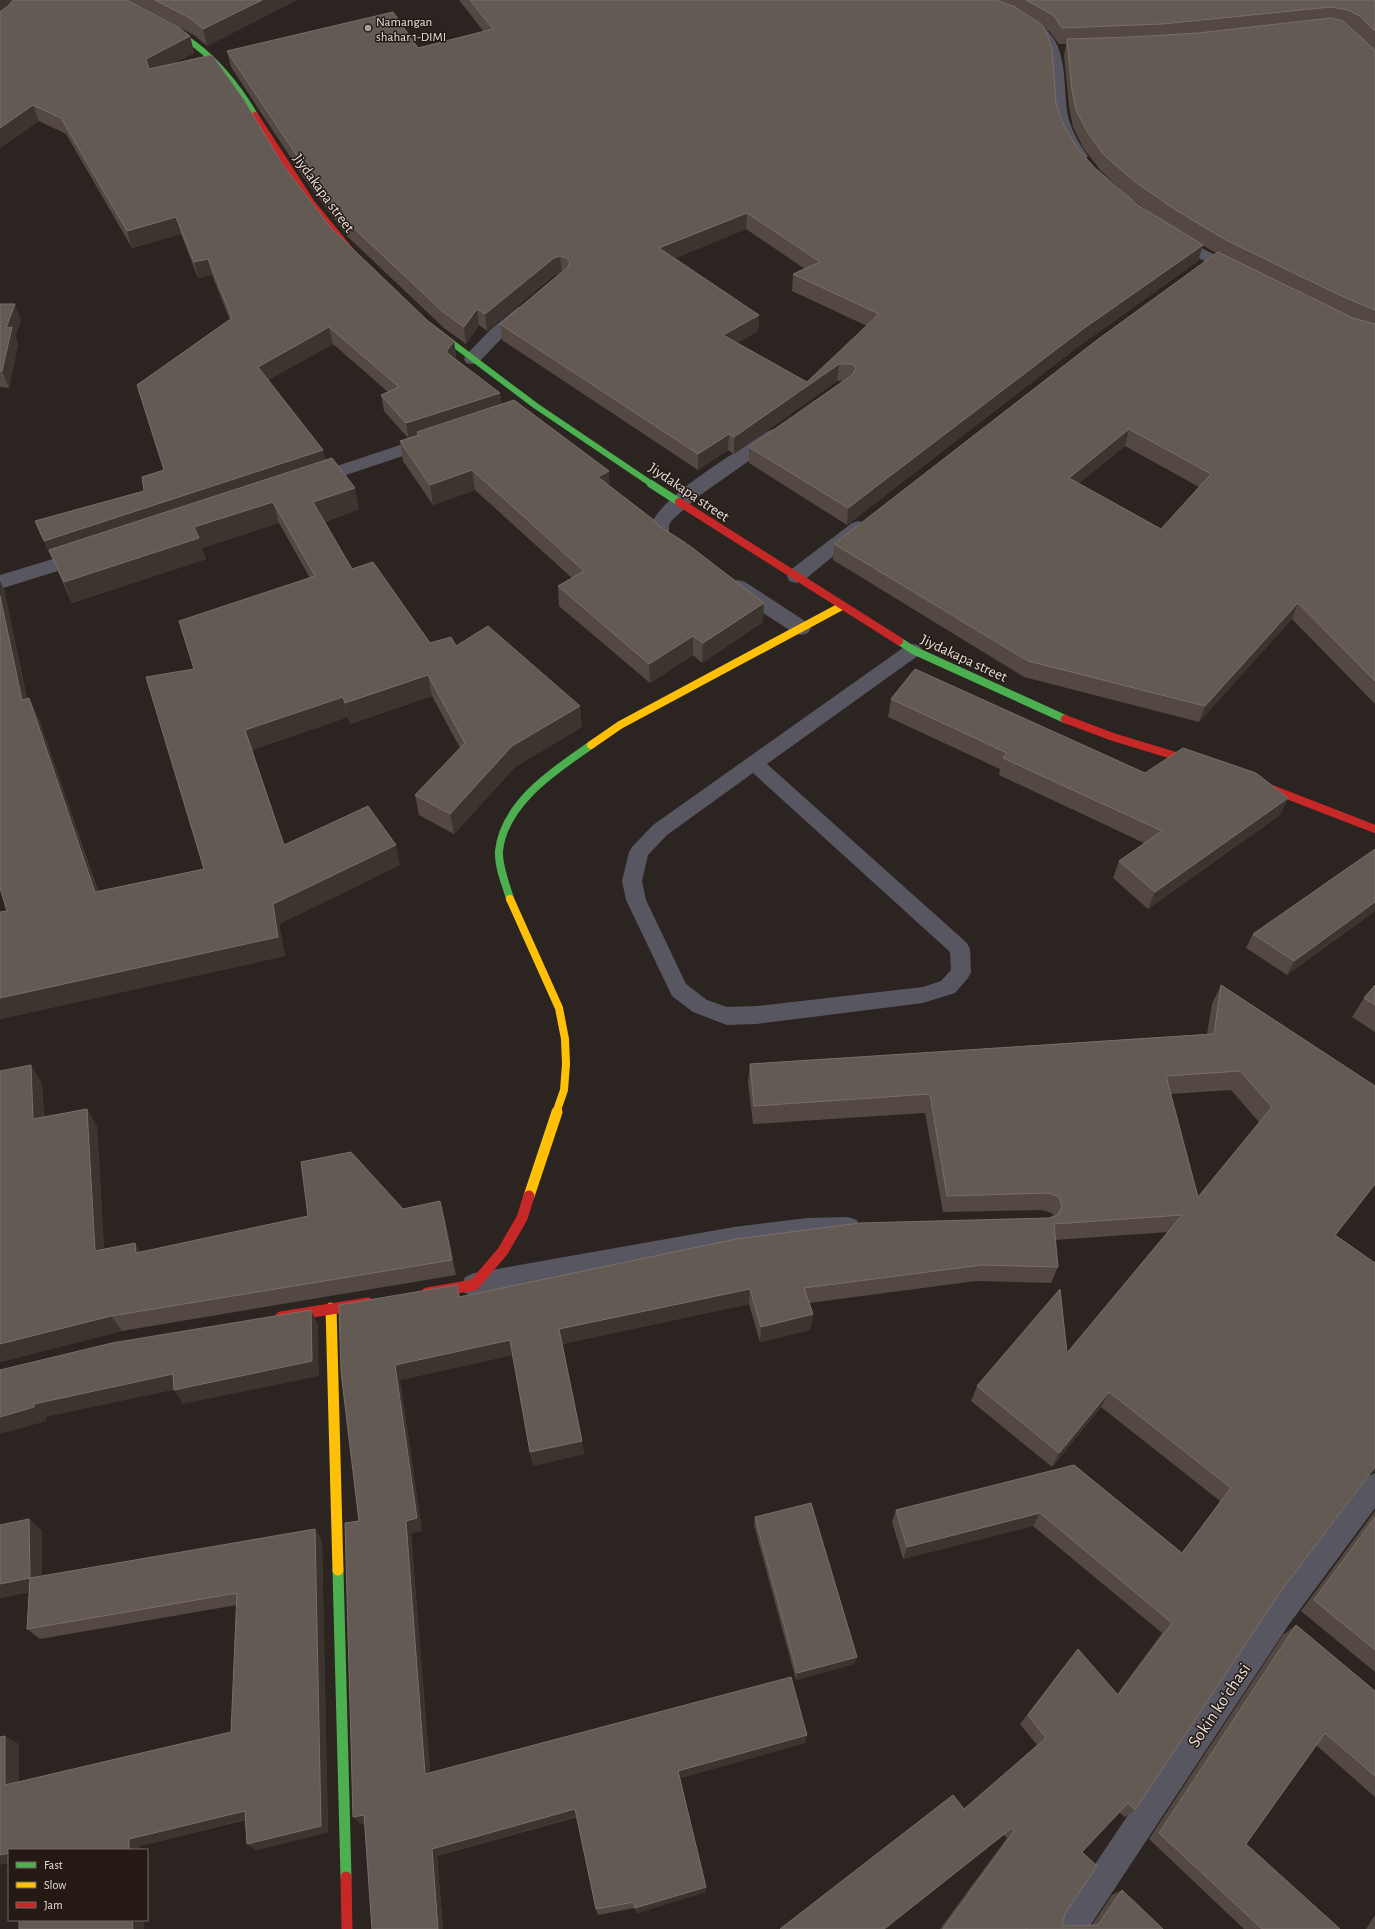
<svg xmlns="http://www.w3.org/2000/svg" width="1375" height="1929" font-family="'Alegreya Sans',sans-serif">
<rect width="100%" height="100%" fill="#2b2420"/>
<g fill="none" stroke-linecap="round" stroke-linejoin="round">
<path fill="#585661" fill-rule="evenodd" d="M 913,644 L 919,645 L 922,650 L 919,655 L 767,764 L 967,943 L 970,949 L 971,972 L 968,978 L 955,993 L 923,1003 L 757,1024 L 727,1025 L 693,1012 L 672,996 L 626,900 L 622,881 L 629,852 L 632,847 L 653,825 L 907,645 ZM 753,773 L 950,952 L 951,970 L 941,981 L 923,987 L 757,1006 L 727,1007 L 707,1000 L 686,984 L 646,900 L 642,881 L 648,855 L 667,835 Z"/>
<g fill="#585661" fill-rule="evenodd">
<path d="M 1028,21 C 1073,32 1061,87 1069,120 C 1073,133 1080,145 1088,156 L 1085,159 L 1075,159 C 1064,143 1054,126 1052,106 C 1049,86 1053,64 1043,46 C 1038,36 1027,33 1021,25 L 1023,22 Z"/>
<path d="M 1174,234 L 1241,268 L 1243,271 L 1241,274 L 1235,276 L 1229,274 L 1168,242 L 1166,239 L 1168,236 Z"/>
<path d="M 524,306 L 530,307 L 532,311 L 530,315 L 502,338 L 478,363 L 472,364 L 466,363 L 464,359 L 466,355 L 490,330 L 518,307 Z"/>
<path d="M 774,429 L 780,431 L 783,435 L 780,439 L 699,496 L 672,520 L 669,525 L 669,532 L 685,542 L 687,547 L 685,552 C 676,554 669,551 662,546 C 657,542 649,533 651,526 C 658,497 741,449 768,431 Z"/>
<path d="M 430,435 L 436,437 L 439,441 L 436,445 L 313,486 L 307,484 L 304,480 L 307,476 Z"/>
<path d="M 858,521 L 864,523 L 867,527 L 864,531 L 803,581 L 796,583 L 789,581 L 787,576 L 789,571 L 852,523 Z"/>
<path d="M 83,550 L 90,551 L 92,556 L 90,561 L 0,589 L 0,575 Z"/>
<path d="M 738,580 L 745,582 L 808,623 L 811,628 L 808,633 L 801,635 L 794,633 L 731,592 L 729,587 L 731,582 Z"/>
<path d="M 848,1217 L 857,1220 L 860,1228 L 857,1236 L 848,1239 L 807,1240 L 734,1249 L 474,1297 L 465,1293 L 462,1285 L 465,1277 L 474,1273 L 734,1227 L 807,1218 Z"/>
<path d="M 1375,1473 L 1375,1508 L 1290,1623 L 1088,1929 L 1055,1929 L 1059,1918 L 1270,1603 L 1366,1477 Z"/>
</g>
<g stroke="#4caf50" stroke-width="6">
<path d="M 114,0 C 181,31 216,50 255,115"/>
<path d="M 431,327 L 536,406 L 653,485"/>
</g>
<g stroke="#4caf50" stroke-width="8">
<path d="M 651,484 L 679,502"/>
<path d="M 899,641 L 913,650 L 1065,719"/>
<path d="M 510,899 C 506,884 498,867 499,851 C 504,803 555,770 591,745"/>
</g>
<path stroke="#4caf50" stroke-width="11" d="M 338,1570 L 346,1877"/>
<g stroke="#ffc107" stroke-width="8">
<path d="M 591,745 L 620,725 L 842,606"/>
<path d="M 510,899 L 559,1008 L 565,1039 L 566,1064 L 564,1090 L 556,1113"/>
</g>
<g stroke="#ffc107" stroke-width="11">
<path d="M 529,1196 L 557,1112"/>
<path d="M 331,1308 L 338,1570"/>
</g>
<path stroke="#c62828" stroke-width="6" d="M 255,115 L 312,203 L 352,252"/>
<g stroke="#c62828" stroke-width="8">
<path d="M 679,502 L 899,641"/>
<path d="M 1065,719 L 1113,737 L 1202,764"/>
<path d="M 1251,781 L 1375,829"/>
</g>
<g stroke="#c62828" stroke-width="11">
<path d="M 427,1293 L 474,1285 L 503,1251 L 522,1218 L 529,1196"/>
<path d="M 281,1317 L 368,1303"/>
<path d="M 346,1877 L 347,1929"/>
</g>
</g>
<g fill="#534942" fill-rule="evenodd">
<path d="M 0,0 L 12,0 L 5,8 L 190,36 L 194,53 L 173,63 L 283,165 L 331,228 L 428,321 L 454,341 L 456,357 L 455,359 L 500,393 L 501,404 L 609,471 L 609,486 L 659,526 L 763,622 L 702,663 L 693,655 L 650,683 L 559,606 L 558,586 L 572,578 L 475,490 L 433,505 L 403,461 L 400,441 L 408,438 L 384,411 L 381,395 L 388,392 L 333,344 L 268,380 L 323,450 L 325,460 L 359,509 L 325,522 L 352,569 L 430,643 L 456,646 L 582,727 L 515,767 L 454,834 L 419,815 L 415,795 L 460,748 L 432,696 L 350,724 L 348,717 L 252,750 L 284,845 L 400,865 L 279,924 L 285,956 L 0,1019 L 0,912 L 7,911 L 0,888 L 0,581 L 4,589 L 27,699 L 29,698 L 39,719 L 98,891 L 204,869 L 194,669 L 310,578 L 279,523 L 202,548 L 206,559 L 72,603 L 58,572 L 52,557 L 51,557 L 42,537 L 35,521 L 144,491 L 164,470 L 230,320 L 212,275 L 198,278 L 181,234 L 132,248 L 66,134 L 39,121 L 0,148 Z"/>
<path d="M 128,0 L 297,0 L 207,46 L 194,35 Z"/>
<path d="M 459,0 L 1375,0 L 1375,704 L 1292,619 L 1199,722 L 1024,677 L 833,560 L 834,544 L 1216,253 L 1202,245 L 1198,261 L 1079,346 L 847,525 L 749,463 L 749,447 L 844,381 L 837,381 L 734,454 L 728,450 L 698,470 L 502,340 L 500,324 L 560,273 L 555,275 L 487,331 L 479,325 L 466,344 L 444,328 L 348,237 L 304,178 L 231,67 L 227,51 L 418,48 L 484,32 ZM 1044,28 L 1050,32 L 1059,44 L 1066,44 L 1064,55 L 1069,106 L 1073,127 L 1084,149 L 1101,171 L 1130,198 L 1154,215 L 1138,205 L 1095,168 L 1077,148 L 1064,126 L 1056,103 ZM 746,229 L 805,269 L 793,274 L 792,291 L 867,326 L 807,382 L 737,343 L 758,331 L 759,315 L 675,258 ZM 1125,446 L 1199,487 L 1161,529 L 1078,484 Z"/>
<path d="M 0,304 L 21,320 L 15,336 L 18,344 L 9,388 L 0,387 Z"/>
<path d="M 891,699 L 1145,773 L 1288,798 L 1280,815 L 1148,909 L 1113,878 L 1119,861 L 1144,843 L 999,775 L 1000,769 L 888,717 Z"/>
<path d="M 1375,849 L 1375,911 L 1287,975 L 1246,948 L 1253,934 Z"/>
<path d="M 1221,985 L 1375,1185 L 1336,1235 L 1370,1474 L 1281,1591 L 1135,1810 L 1125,1817 L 1119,1812 L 1082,1852 L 1066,1912 L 1062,1924 L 1063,1926 L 1092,1925 L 1112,1895 L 1122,1890 L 1163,1929 L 940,1929 L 1007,1838 L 1004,1835 L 964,1809 L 1037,1745 L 1020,1724 L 1070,1659 L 1117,1694 L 1162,1633 L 1033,1526 L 903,1559 L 892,1522 L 896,1510 L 1074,1465 L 1182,1553 L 1220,1501 L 1101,1407 L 1052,1467 L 971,1401 L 977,1386 L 1067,1353 L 1168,1232 L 1055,1240 L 1058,1267 L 1051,1283 L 976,1281 L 809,1303 L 813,1314 L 810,1330 L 760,1342 L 749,1304 L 562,1344 L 584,1454 L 533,1466 L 530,1452 L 512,1355 L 400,1380 L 422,1531 L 411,1533 L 430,1773 L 807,1735 L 805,1743 L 680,1778 L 706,1887 L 706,1892 L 637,1913 L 635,1908 L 598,1915 L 596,1909 L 577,1817 L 437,1856 L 443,1929 L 372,1929 L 365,1823 L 360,1824 L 359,1521 L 341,1372 L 457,1285 L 460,1297 L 1049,1218 L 1053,1216 L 1052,1213 L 1042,1210 L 943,1212 L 925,1113 L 753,1124 L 748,1082 L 750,1064 L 1207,1034 L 1212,1004 ZM 1231,1090 L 1259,1122 L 1198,1197 L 1170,1094 Z"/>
<path d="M 1375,985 L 1375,1032 L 1352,1017 L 1364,998 Z"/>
<path d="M 0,1071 L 42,1083 L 44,1117 L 87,1109 L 97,1127 L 104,1249 L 135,1243 L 140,1252 L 403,1209 L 440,1201 L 445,1218 L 456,1275 L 122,1331 L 0,1362 Z"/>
<path d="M 1375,1511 L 1375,1672 L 1301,1611 Z"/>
<path d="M 755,1517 L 857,1657 L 854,1664 L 796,1680 L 754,1525 Z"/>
<path d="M 29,1519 L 42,1531 L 42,1576 L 315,1529 L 322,1541 L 328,1832 L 256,1850 L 247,1844 L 245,1820 L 140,1846 L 9,1850 L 19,1744 L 19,1782 L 231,1732 L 237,1605 L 40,1639 L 27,1629 L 29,1592 L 0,1598 Z"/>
<path d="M 1296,1625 L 1375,1691 L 1375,1797 L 1316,1745 L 1246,1844 L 1340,1929 L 1244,1929 L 1149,1839 L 1283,1635 Z"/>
<path d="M 1375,1915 L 1375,1929 L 1366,1929 Z"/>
</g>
<g fill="#3c342e">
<path d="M 0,0 L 12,0 L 0,15 Z"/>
<path d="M 262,0 L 297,0 L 207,46 L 203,29 Z"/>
<path d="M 190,36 L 194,53 L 150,75 L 146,59 Z"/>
<path d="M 33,105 L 39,121 L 0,148 L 0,128 Z"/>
<path d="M 747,213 L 746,229 L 659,264 L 659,248 Z"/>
<path d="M 176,217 L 181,234 L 132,248 L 127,231 Z"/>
<path d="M 1203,245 L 1198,261 L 1079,346 L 847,525 L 848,508 L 1083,329 Z"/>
<path d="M 560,256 L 562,273 L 555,275 L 487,331 L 485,314 L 554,258 Z"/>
<path d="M 208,259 L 212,275 L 198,278 L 194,262 Z"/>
<path d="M 15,304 L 21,320 L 15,336 L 18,344 L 9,388 L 2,371 L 6,328 Z"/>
<path d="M 477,309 L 479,325 L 466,344 L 464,327 Z"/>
<path d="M 759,315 L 758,331 L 722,352 L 723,335 Z"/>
<path d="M 329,327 L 333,344 L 262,383 L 258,367 Z"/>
<path d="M 454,341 L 456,357 L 448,369 L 446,352 Z"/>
<path d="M 839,364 L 837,381 L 734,454 L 734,437 Z"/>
<path d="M 500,393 L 502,410 L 419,435 L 417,432 L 417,437 L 409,440 L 406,423 Z"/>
<path d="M 1129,429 L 1125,446 L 1065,495 L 1069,478 Z"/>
<path d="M 729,434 L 728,450 L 698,470 L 698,454 Z"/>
<path d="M 323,450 L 326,467 L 49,550 L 52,557 L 51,557 L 44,541 Z"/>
<path d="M 472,470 L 475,490 L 433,505 L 430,485 Z"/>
<path d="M 609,471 L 610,491 L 598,477 Z"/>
<path d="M 355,488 L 359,509 L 318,524 L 313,502 Z"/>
<path d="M 273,502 L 279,523 L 202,548 L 206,559 L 72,603 L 64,582 L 194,527 Z"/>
<path d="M 0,581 L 4,589 L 31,720 L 22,700 L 0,596 Z"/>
<path d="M 764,603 L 763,622 L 702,663 L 703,643 Z"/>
<path d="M 1298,603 L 1292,619 L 1199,722 L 1205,706 Z"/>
<path d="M 693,636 L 693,655 L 650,683 L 649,664 Z"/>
<path d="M 428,675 L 432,696 L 350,724 L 345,703 Z"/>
<path d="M 343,697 L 348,717 L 252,750 L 245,730 Z"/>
<path d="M 29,698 L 39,719 L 104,911 L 95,892 Z"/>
<path d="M 580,706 L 582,727 L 515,767 L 454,834 L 450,814 L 512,746 Z"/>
<path d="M 1288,798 L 1280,815 L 1148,909 L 1155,892 Z"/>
<path d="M 396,845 L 400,865 L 279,924 L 285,956 L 0,1019 L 0,998 L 273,904 Z"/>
<path d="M 1375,902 L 1375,911 L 1287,975 L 1294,961 Z"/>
<path d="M 31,1065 L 42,1083 L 44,1137 L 33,1119 Z"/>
<path d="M 87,1109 L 97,1127 L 105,1267 L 95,1251 Z"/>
<path d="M 1375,1184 L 1375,1185 L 1323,1251 L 1335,1235 Z"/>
<path d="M 440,1201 L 445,1218 L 456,1275 L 452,1260 Z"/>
<path d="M 135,1243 L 145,1259 L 136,1253 Z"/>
<path d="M 750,1289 L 749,1304 L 562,1344 L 559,1329 Z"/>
<path d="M 311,1310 L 318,1325 L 319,1376 L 183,1404 L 174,1390 Z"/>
<path d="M 813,1314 L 810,1330 L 760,1342 L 761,1327 Z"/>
<path d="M 111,1316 L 122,1331 L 0,1362 L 0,1344 Z"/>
<path d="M 510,1340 L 513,1355 L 400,1380 L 422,1531 L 411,1533 L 431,1782 L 425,1774 L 406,1521 L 395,1365 Z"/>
<path d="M 173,1374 L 182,1388 L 46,1417 L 47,1421 L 0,1434 L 0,1417 L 34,1404 Z"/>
<path d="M 1109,1392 L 1101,1407 L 1052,1467 L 1059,1453 Z"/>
<path d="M 582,1441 L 584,1454 L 533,1466 L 530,1452 Z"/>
<path d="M 1375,1466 L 1375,1472 L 1365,1476 Z"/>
<path d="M 1040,1513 L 1033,1526 L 903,1559 L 907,1547 Z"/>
<path d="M 29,1519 L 42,1531 L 42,1589 L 0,1598 L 0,1584 Z"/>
<path d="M 315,1529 L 322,1541 L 328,1832 L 256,1850 L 247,1844 Z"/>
<path d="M 857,1657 L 854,1664 L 796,1680 L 797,1673 Z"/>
<path d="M 807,1735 L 805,1743 L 678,1779 L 678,1771 Z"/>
<path d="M 5,1736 L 19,1744 L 19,1792 L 5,1785 Z"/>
<path d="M 575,1809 L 578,1816 L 437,1856 L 443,1929 L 438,1929 L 432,1849 Z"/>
<path d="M 245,1811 L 254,1817 L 140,1846 L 141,1850 L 129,1850 L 129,1839 Z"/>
<path d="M 364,1815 L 371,1822 L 360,1824 L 353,1817 Z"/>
<path d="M 1012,1828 L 1004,1835 L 886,1929 L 884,1929 Z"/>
<path d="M 9,1853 L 9,1863 L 0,1865 L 0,1855 Z"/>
<path d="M 706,1887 L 706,1892 L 637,1913 L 635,1908 Z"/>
<path d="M 132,1920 L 144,1920 L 144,1929 L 133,1929 Z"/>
</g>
<g fill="#635a53" stroke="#786f68" fill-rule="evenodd">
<path d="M 13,0 L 127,0 L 178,27 L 190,36 L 146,59 L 149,69 L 212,55 L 244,100 L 283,165 L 331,228 L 428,321 L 454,341 L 446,352 L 500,393 L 406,423 L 381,395 L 399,387 L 329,327 L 258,367 L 323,450 L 44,541 L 35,521 L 144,491 L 142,477 L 164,470 L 137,385 L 232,318 L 208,259 L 194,262 L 176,217 L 127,231 L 61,118 L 33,105 L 0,128 L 0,12 L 8,6 Z"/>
<path d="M 155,0 L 262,0 L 203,29 L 190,18 Z"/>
<path d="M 470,0 L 996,0 L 1015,7 L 1041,24 L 1046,31 L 1052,50 L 1056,103 L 1064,126 L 1077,148 L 1095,168 L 1138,205 L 1203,245 L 1083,329 L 848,508 L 749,447 L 852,375 L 856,369 L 852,364 L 839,364 L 734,437 L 729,434 L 698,454 L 500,324 L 568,267 L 570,262 L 567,258 L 560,256 L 554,258 L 485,314 L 477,309 L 464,327 L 442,311 L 345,220 L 301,162 L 227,51 L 393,12 L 418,48 L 493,29 ZM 747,213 L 820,262 L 793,274 L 879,314 L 807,382 L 723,335 L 759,315 L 659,248 Z"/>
<path d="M 1026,0 L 1375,0 L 1375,31 L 1360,16 L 1348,10 L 1331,7 L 1162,24 L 1062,28 L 1053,15 Z"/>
<path d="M 1331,18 L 1343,21 L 1375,50 L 1375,310 L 1337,294 L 1224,239 L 1174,209 L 1134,181 L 1104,155 L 1088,133 L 1076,110 L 1072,90 L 1067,39 L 1132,37 L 1198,33 Z"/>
<path d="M 1218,252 L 1353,318 L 1375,324 L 1375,681 L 1298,603 L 1205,706 L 1028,661 L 834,544 L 1097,340 ZM 1129,429 L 1211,474 L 1161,529 L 1069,478 Z"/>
<path d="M 0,304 L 15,304 L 6,328 L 12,327 L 2,371 L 0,371 Z"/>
<path d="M 514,400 L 609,471 L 598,477 L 655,521 L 659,526 L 690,546 L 764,603 L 703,643 L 693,636 L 649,664 L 558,586 L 584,571 L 472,470 L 430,485 L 400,441 L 419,435 L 417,432 Z"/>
<path d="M 332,458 L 355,488 L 313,502 L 352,569 L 373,562 L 430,643 L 451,637 L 456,646 L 488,626 L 580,706 L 512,746 L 450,814 L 415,795 L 465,743 L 428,675 L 345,703 L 343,697 L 245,730 L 284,845 L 368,806 L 396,845 L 273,904 L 278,937 L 0,998 L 0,912 L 7,911 L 0,888 L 0,596 L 22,700 L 29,698 L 95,892 L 204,869 L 146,677 L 194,669 L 179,621 L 315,576 L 273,502 L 194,527 L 199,538 L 64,582 L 49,550 Z"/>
<path d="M 915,669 L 1145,773 L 1183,748 L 1256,773 L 1288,798 L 1155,892 L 1119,861 L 1162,831 L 1003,758 L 1007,753 L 891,699 Z"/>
<path d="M 1375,849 L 1375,902 L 1294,961 L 1253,934 Z"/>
<path d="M 1221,985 L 1375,1086 L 1375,1184 L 1335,1235 L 1375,1263 L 1375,1467 L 1281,1591 L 1135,1810 L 1128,1803 L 1082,1852 L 1097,1866 L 1066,1912 L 1062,1924 L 1063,1926 L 1098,1925 L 1122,1890 L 1163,1929 L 1028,1929 L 1026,1928 L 1025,1929 L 943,1929 L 1014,1831 L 1012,1828 L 884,1929 L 780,1929 L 953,1795 L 964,1809 L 1046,1738 L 1028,1715 L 1078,1649 L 1118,1695 L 1172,1623 L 1040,1513 L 907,1547 L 896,1510 L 1074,1465 L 1182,1553 L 1231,1488 L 1109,1392 L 1059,1453 L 977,1386 L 1060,1289 L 1067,1353 L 1182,1215 L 1054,1224 L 1058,1267 L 982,1265 L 804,1288 L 813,1314 L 761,1327 L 750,1289 L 559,1329 L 582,1441 L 530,1452 L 510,1340 L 395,1365 L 417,1518 L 406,1521 L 425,1774 L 791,1677 L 807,1735 L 678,1771 L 706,1887 L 635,1908 L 634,1902 L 596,1909 L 575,1809 L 432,1849 L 438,1929 L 372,1929 L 364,1815 L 353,1817 L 345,1523 L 359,1521 L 341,1372 L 339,1305 L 457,1285 L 459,1297 L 736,1239 L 860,1223 L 1049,1218 L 1058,1215 L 1062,1206 L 1059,1197 L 1049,1193 L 947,1196 L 930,1094 L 754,1106 L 750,1064 L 1214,1034 ZM 1240,1071 L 1272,1107 L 1198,1197 L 1166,1076 Z"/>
<path d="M 1375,985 L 1375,1005 L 1364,998 Z"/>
<path d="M 31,1065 L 33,1119 L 87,1109 L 95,1251 L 135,1243 L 136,1253 L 308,1216 L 301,1162 L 351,1152 L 403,1209 L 440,1201 L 452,1260 L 111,1316 L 0,1344 L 0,1071 Z"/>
<path d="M 311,1310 L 312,1361 L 174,1390 L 173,1374 L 34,1404 L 34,1407 L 0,1417 L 0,1370 L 112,1343 Z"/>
<path d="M 811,1503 L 857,1657 L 797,1673 L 755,1517 Z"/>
<path d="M 1375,1517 L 1375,1650 L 1314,1600 Z"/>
<path d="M 29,1519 L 30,1578 L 0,1584 L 0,1525 Z"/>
<path d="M 315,1529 L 321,1826 L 247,1844 L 245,1811 L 129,1839 L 129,1850 L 9,1850 L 9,1853 L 0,1855 L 0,1737 L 5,1736 L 5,1785 L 231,1732 L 237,1593 L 27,1629 L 30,1578 Z"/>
<path d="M 1296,1625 L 1375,1691 L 1375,1776 L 1325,1733 L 1246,1844 L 1340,1929 L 1262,1929 L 1159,1833 Z"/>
<path d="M 19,1920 L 132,1920 L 133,1929 L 19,1929 Z"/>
</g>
<circle fill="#a69e9a" stroke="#251a13" stroke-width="1.5" cx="368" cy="28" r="4"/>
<g text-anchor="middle" stroke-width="3" stroke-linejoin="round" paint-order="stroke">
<g font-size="13" fill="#e8e0db" stroke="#251a13" text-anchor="start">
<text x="376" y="26">Namangan<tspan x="376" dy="15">shahar 1-DIMI</tspan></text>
</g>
<g font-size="15" fill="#e8e0db" stroke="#251a13">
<text transform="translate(324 193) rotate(54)" y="5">Jiydakapa street</text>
<text transform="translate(689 492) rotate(34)" y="5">Jiydakapa street</text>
<text transform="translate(964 658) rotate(25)" y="5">Jiydakapa street</text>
</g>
<g font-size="18" fill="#e8e0db" stroke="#251a13">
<text transform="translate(1219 1705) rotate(-56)" y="6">Sokin koʻchasi</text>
</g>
</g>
<rect x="8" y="1849" width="140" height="72" fill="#251a13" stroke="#736963"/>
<rect x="16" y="1862" width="20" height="6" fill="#4caf50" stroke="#736963"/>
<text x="44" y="1869" font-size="12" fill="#e8e0db">Fast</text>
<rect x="16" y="1882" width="20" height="6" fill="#ffc107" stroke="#736963"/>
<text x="44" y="1889" font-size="12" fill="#e8e0db">Slow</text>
<rect x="16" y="1902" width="20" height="6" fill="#c62828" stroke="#736963"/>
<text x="44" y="1909" font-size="12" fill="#e8e0db">Jam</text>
</svg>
